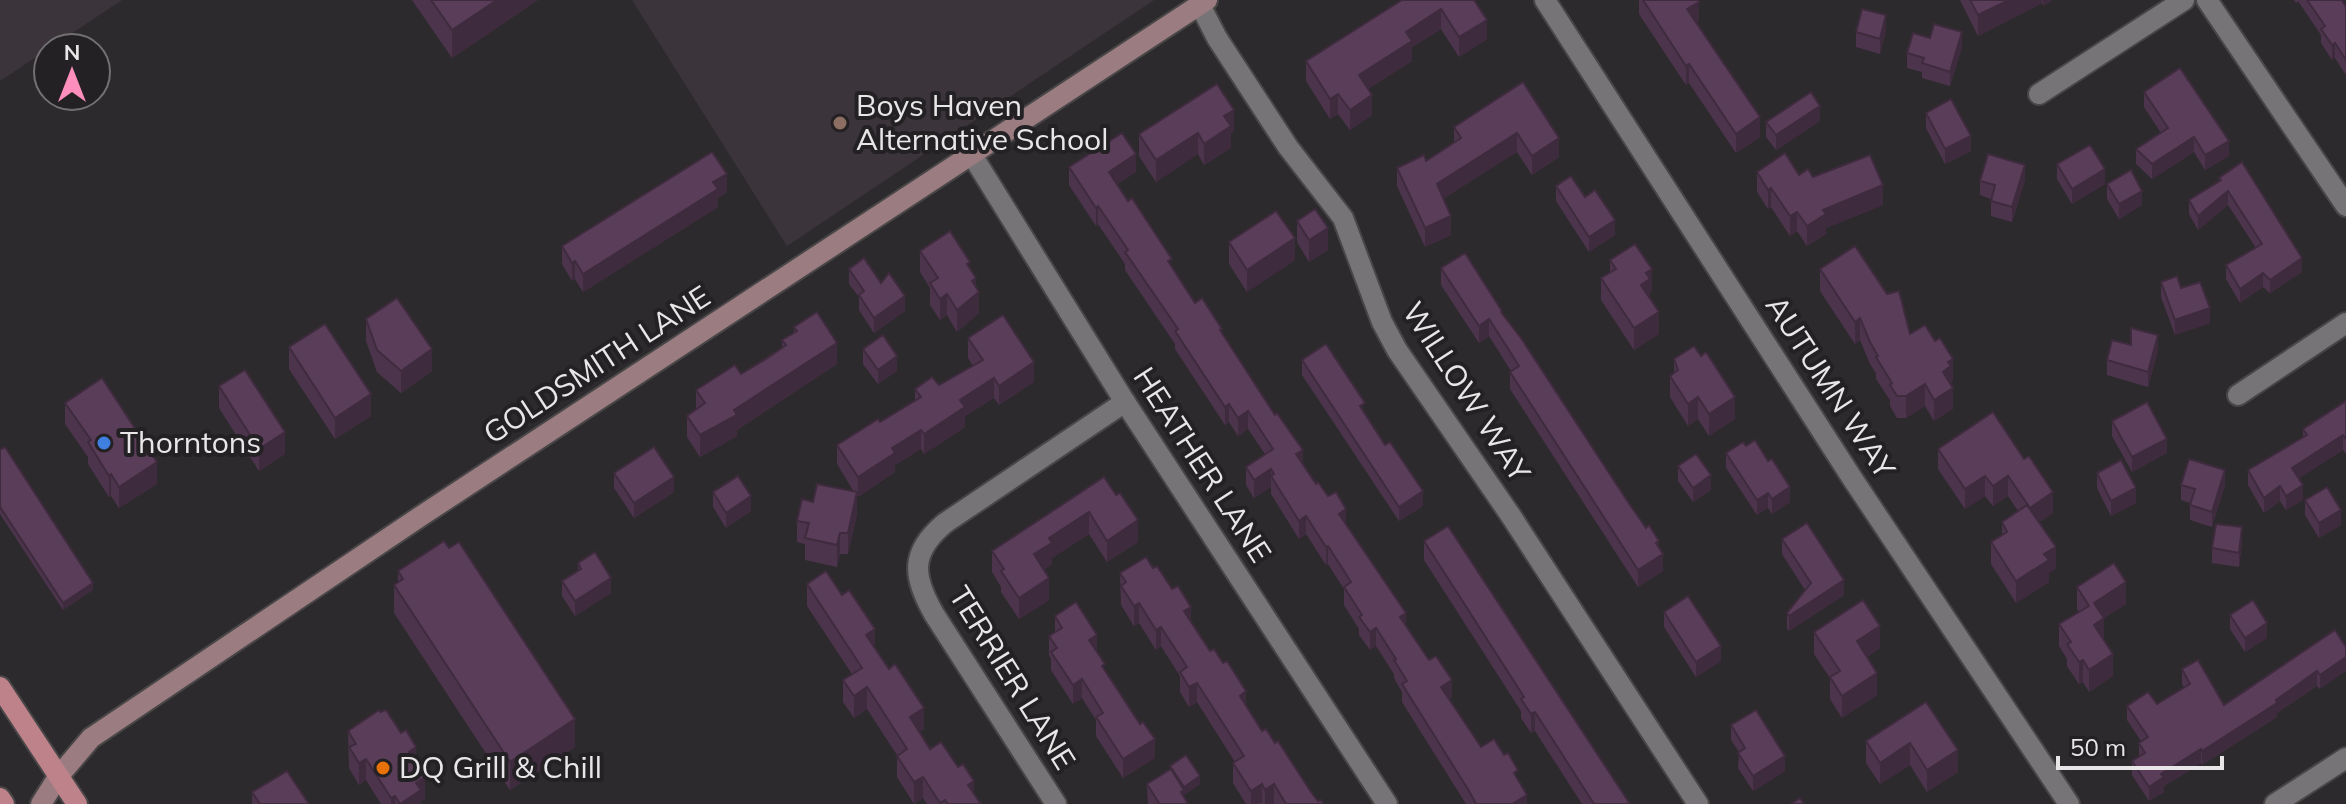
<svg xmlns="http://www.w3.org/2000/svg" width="2346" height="804" font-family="Mulish,sans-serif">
<rect width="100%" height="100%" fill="#2d2a2d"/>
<g fill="#3c343b">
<path d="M 0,0 L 122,0 L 0,81 Z"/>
<path d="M 632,0 L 1154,0 L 787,246 Z"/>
</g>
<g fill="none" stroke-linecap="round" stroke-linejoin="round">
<defs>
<g id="street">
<path d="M 1545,0 L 1852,478 L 2069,804"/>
<path d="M 2207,0 L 2346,206"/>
<path d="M 1200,5 L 1217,38 L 1288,147 L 1343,218 L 1382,322 L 1397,350 L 1511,516 L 1698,804"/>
<path d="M 2039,94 L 2184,0"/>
<path d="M 972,155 L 1125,402 L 1387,804"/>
<path d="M 2238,395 L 2346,323"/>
<path d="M 1056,804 L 934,614 C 913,577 909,553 945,523 L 1125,402"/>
<path d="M 2275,804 L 2346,758"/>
</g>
<path id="secondary" d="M 41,804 L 58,777 L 91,738 L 424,514 L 1207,0"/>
<g id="primary">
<path d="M 0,687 L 77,804"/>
<path d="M 0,798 L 4,804"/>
</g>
</defs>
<use href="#street" stroke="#484647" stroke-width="24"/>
<use href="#secondary" stroke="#484647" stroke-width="24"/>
<use href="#primary" stroke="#484647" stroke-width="24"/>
<use href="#street" stroke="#777477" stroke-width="20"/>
<use href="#secondary" stroke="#9b7c81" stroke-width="20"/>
<use href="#primary" stroke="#be838a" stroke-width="20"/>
</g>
<g fill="#4d344d">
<path d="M 412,0 L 538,0 L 452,58 Z"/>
<path d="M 1402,0 L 1474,0 L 1487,39 L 1459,57 L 1441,29 L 1412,47 L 1412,61 L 1368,89 L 1372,115 L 1350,130 L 1338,114 L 1330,119 L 1306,81 L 1306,61 Z"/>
<path d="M 1639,0 L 1698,0 L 1699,21 L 1696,23 L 1760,137 L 1736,153 L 1689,83 L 1686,85 L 1639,14 Z"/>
<path d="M 1960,0 L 2052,0 L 2043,6 L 2042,3 L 1978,36 Z"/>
<path d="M 2294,0 L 2342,0 L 2346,7 L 2346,75 L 2335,58 L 2332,60 L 2321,43 L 2321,35 L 2298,1 L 2296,3 Z"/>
<path d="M 1886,30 L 1880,54 L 1856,47 L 1856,32 Z"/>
<path d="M 1930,38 L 1962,47 L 1950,86 L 1922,78 L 1922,72 L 1907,68 L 1907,53 Z"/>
<path d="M 1523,82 L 1559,157 L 1532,175 L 1517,152 L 1443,198 L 1451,235 L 1425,247 L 1397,186 L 1397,168 L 1426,161 L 1454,143 L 1454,127 Z"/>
<path d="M 2144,92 L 2229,156 L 2205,170 L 2194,152 L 2152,179 L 2136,164 L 2136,149 L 2161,133 L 2144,107 Z"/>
<path d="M 1926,113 L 1971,151 L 1945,164 L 1926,128 Z"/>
<path d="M 1820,121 L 1776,150 L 1766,137 L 1766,122 Z"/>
<path d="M 1234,131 L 1231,133 L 1231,148 L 1204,165 L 1198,154 L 1156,182 L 1139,156 L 1139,134 Z"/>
<path d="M 2057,164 L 2105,184 L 2072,204 L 2057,179 Z"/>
<path d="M 1069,167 L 1136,172 L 1117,184 L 1195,303 L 1222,333 L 1303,464 L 1346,525 L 1406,625 L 1452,697 L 1449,699 L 1481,747 L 1518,780 L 1527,804 L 1466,804 L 1402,702 L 1402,692 L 1394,678 L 1394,674 L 1376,646 L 1370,650 L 1359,635 L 1359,629 L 1344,605 L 1344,589 L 1328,564 L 1326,565 L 1306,534 L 1299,539 L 1271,494 L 1271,487 L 1254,498 L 1246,485 L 1246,467 L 1265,454 L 1248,429 L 1238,436 L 1229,422 L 1225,425 L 1175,349 L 1175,344 L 1125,270 L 1125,264 L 1098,224 L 1096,226 L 1069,185 Z"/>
<path d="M 1757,172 L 1799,175 L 1813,177 L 1883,205 L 1826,228 L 1826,234 L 1807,246 L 1797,231 L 1790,236 L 1771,207 L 1768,209 L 1757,192 Z"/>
<path d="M 2219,178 L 2302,272 L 2270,293 L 2263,287 L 2240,303 L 2226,279 L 2226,265 L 2256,248 L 2228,205 L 2198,230 L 2189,214 L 2189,200 L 2219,181 Z"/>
<path d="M 2025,180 L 2012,222 L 1991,216 L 1991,199 L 1980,195 L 1980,181 Z"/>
<path d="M 2107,184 L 2142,205 L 2119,219 L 2107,199 Z"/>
<path d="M 1556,186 L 1585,197 L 1615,235 L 1589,252 L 1556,201 Z"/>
<path d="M 727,192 L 718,198 L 718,207 L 583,292 L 575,279 L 572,281 L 562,264 L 562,246 Z"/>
<path d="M 1297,221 L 1328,250 L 1309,262 L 1297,242 Z"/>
<path d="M 1229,242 L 1295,260 L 1247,292 L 1229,264 Z"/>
<path d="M 920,251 L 970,270 L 976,287 L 979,313 L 957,332 L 947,315 L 940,320 L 930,305 L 930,288 L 920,272 Z"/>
<path d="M 1610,260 L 1652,291 L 1650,292 L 1650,300 L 1659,334 L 1634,350 L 1601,300 L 1601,278 L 1610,273 Z"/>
<path d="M 1441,268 L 1502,314 L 1659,548 L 1663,571 L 1638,587 L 1510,389 L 1510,372 L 1511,371 L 1489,336 L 1479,343 L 1441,285 Z"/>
<path d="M 849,269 L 881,283 L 905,311 L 874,333 L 859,310 L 859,297 L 849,284 Z"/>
<path d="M 1820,269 L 1910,334 L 1953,380 L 1951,382 L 1951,385 L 1953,409 L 1934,421 L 1925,406 L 1906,418 L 1897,418 L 1890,406 L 1890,400 L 1876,379 L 1876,373 L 1870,364 L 1860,340 L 1855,344 L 1820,291 Z"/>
<path d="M 2161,282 L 2181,288 L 2210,323 L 2175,335 L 2161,297 Z"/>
<path d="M 366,319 L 432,371 L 401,393 L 377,372 L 366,341 Z"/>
<path d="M 794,327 L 837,364 L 737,430 L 737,436 L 700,457 L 687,437 L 687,416 L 696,409 L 696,390 L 741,374 L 782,347 L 782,340 L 794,333 Z"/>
<path d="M 968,338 L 1034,382 L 999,405 L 994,398 L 965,416 L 965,427 L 924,454 L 921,449 L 895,465 L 895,472 L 858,497 L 857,495 L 857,514 L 848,554 L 840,554 L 837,567 L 805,560 L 805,544 L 797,542 L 797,521 L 813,502 L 854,492 L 837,464 L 837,445 L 880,422 L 915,400 L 915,389 L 939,385 L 973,366 L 968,358 Z"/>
<path d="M 2131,345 L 2158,350 L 2148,387 L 2107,375 L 2107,360 Z"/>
<path d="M 289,347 L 371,416 L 335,439 L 289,369 Z"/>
<path d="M 863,349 L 897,371 L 878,384 L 863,364 Z"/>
<path d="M 1674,359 L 1735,419 L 1709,436 L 1698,419 L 1688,426 L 1670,397 L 1670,376 L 1674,373 Z"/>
<path d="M 1302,360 L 1365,414 L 1423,506 L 1399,521 L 1302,375 Z"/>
<path d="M 219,386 L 285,454 L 259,471 L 219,408 Z"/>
<path d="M 2346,401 L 2346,454 L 2343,450 L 2298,478 L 2303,500 L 2286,510 L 2280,501 L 2264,513 L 2248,485 L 2248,470 L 2303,438 L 2303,429 Z"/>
<path d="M 65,403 L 157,484 L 119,508 L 111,496 L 109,497 L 88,464 L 88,457 L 65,424 Z"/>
<path d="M 1993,412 L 2053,513 L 2039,522 L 2056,568 L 2049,573 L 2049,582 L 2016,603 L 1991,564 L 1991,542 L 2002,535 L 2002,522 L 2018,511 L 2008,496 L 1993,506 L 1985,496 L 1965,509 L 1938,469 L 1938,449 Z"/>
<path d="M 2112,421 L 2167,453 L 2132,472 L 2112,436 Z"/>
<path d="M 0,450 L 93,590 L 63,610 L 0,514 Z"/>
<path d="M 1726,453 L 1790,502 L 1772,514 L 1768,508 L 1757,515 L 1726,468 Z"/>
<path d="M 1678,466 L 1711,490 L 1693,502 L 1678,481 Z"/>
<path d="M 614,473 L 674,492 L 634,518 L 614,488 Z"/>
<path d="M 2097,473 L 2136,503 L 2111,516 L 2097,488 Z"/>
<path d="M 1104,477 L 1138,542 L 1107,562 L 1089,534 L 1052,558 L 1052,564 L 1044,570 L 1049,600 L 1019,619 L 1001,592 L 1001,587 L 992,572 L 992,551 Z"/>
<path d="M 2181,485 L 2225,485 L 2212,527 L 2190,520 L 2190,503 L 2181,500 Z"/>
<path d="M 713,492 L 751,511 L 726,528 L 713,507 Z"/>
<path d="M 2305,500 L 2341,525 L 2319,538 L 2305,515 Z"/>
<path d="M 1782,539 L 1844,595 L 1789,631 L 1787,628 L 1787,613 L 1805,590 L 1782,554 Z"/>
<path d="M 1424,541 L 1630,804 L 1582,804 L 1535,731 L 1531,733 L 1521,718 L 1521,711 L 1424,560 Z"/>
<path d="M 2242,542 L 2239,567 L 2212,563 L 2212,548 Z"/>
<path d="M 578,563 L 611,593 L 575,616 L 562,596 L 562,581 L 578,571 Z"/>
<path d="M 398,571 L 575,747 L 510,790 L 394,613 L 394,585 L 398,582 Z"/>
<path d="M 1120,573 L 1191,622 L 1262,731 L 1275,743 L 1318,801 L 1323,804 L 1246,804 L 1233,783 L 1233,763 L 1235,762 L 1197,702 L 1189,707 L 1180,692 L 1180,676 L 1161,646 L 1156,650 L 1139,623 L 1134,626 L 1121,605 Z"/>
<path d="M 807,584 L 875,649 L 924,729 L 919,732 L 930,749 L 974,793 L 981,804 L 927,804 L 923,798 L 914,804 L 897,777 L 897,755 L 867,709 L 854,718 L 843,702 L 843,680 L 852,674 L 807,606 Z"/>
<path d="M 2077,587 L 2126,604 L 2104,618 L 2104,640 L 2113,676 L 2089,692 L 2083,682 L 2079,684 L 2067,666 L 2067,659 L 2059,646 L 2059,624 L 2079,612 L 2077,609 Z"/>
<path d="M 1664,612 L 1721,661 L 1696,677 L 1664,627 Z"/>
<path d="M 2230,615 L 2267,638 L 2245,652 L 2230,629 Z"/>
<path d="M 1055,616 L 1097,651 L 1105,672 L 1155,758 L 1123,778 L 1096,736 L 1096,720 L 1082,698 L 1073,704 L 1051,670 L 1051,659 L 1049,655 L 1049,636 L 1055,632 Z"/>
<path d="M 2335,630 L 2320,689 L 2317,686 L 2277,713 L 2277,717 L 2202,765 L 2201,763 L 2164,786 L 2164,792 L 2149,801 L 2132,775 L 2132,761 L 2139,757 L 2139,743 L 2141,741 L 2127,720 L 2127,706 L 2157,704 L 2184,687 L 2182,684 L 2182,669 L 2224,705 Z"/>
<path d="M 1814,632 L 1880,648 L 1867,657 L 1877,695 L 1842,718 L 1830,699 L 1830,678 L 1814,654 Z"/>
<path d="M 1926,702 L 1958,772 L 1927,792 L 1910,765 L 1880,784 L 1866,763 L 1866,741 Z"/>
<path d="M 1731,725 L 1785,771 L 1753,791 L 1738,768 L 1739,752 L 1731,740 Z"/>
<path d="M 348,731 L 416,764 L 425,799 L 421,801 L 421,804 L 381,804 L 366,780 L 359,785 L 349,768 Z"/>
<path d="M 1170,766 L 1200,784 L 1184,795 L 1184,797 L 1188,804 L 1148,804 L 1147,784 L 1170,770 Z"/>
<path d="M 252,792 L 309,804 L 252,804 Z"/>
</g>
<g fill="#3f2b3e">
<path d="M 497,0 L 538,0 L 452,58 L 452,30 Z"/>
<path d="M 2009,0 L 2042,0 L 2042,3 L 1978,36 L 1978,15 Z"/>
<path d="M 2043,0 L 2052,0 L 2043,6 Z"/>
<path d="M 1699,2 L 1699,21 L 1687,29 L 1687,9 Z"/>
<path d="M 1441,9 L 1441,29 L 1412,47 L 1412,61 L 1359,95 L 1359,75 L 1406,32 Z"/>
<path d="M 1886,15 L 1886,30 L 1880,54 L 1880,39 Z"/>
<path d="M 1487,20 L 1487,39 L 1459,57 L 1459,37 Z"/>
<path d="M 1962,32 L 1962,47 L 1950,86 L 1950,72 Z"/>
<path d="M 2335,43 L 2335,58 L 2332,60 L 2332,45 Z"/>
<path d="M 1689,64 L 1689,83 L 1686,85 L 1686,66 Z"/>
<path d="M 1338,94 L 1338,114 L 1330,119 L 1330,99 Z"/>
<path d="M 1372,95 L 1372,115 L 1350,130 L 1350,110 Z"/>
<path d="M 1820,106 L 1820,121 L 1776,150 L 1776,135 Z"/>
<path d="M 1234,110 L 1234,131 L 1231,133 L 1231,148 L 1204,165 L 1204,144 L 1224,116 Z"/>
<path d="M 1760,117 L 1760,137 L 1736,153 L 1736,134 Z"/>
<path d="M 1198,133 L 1198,154 L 1156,182 L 1156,160 Z"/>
<path d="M 1517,133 L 1517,152 L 1437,203 L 1437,184 Z"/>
<path d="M 1971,136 L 1971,151 L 1945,164 L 1945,149 Z"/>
<path d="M 2194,137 L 2194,152 L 2152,179 L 2152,164 Z"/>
<path d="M 1559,138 L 1559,157 L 1532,175 L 1532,156 Z"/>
<path d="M 2229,141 L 2229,156 L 2205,170 L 2205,155 Z"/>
<path d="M 1136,154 L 1136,172 L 1109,190 L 1109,172 Z"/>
<path d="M 2025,165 L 2025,180 L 2012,222 L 2012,207 Z"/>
<path d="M 2105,169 L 2105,184 L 2072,204 L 2072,189 Z"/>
<path d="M 727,174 L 727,192 L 718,198 L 718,207 L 583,292 L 583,274 Z"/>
<path d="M 1883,185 L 1883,205 L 1826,228 L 1826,234 L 1807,246 L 1807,226 L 1823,210 Z"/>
<path d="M 1771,188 L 1771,207 L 1768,209 L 1768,190 Z"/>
<path d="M 2142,191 L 2142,205 L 2119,219 L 2119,204 Z"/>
<path d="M 2228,191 L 2228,205 L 2198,230 L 2198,216 Z"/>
<path d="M 1098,206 L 1098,224 L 1096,226 L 1096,208 Z"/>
<path d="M 1797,212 L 1797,231 L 1790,236 L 1790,216 Z"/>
<path d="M 1451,216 L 1451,235 L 1425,247 L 1425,228 Z"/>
<path d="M 1615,220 L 1615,235 L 1589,252 L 1589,237 Z"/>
<path d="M 1328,228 L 1328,250 L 1309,262 L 1309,240 Z"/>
<path d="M 1295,238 L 1295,260 L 1247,292 L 1247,270 Z"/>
<path d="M 2302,258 L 2302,272 L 2270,293 L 2270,280 Z"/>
<path d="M 575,261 L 575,279 L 572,281 L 572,263 Z"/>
<path d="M 1652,269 L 1652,291 L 1650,292 L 1650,301 L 1641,285 L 1646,273 Z"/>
<path d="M 2263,273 L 2263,287 L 2240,303 L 2240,289 Z"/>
<path d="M 976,278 L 976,294 L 979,292 L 979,313 L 957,332 L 957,310 L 972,281 Z"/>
<path d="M 947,294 L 947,315 L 940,320 L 940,299 Z"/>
<path d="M 905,296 L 905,311 L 874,333 L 874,318 Z"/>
<path d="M 2210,308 L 2210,323 L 2175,335 L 2175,320 Z"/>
<path d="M 1659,312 L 1659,334 L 1634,350 L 1634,328 Z"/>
<path d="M 1860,318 L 1860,340 L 1855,344 L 1855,322 Z"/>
<path d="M 1489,319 L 1489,336 L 1479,343 L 1479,326 Z"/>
<path d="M 2158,335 L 2158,350 L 2148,387 L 2148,372 Z"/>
<path d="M 837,343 L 837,364 L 737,430 L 737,436 L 700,457 L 700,435 L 734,410 Z"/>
<path d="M 432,349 L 432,371 L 401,393 L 401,371 Z"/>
<path d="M 897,356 L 897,371 L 878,384 L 878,370 Z"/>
<path d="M 1953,359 L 1953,380 L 1951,382 L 1951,388 L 1943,372 L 1948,362 Z"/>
<path d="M 1034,362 L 1034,382 L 999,405 L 999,386 Z"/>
<path d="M 994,378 L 994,398 L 965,416 L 965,427 L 924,454 L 924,434 L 960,400 Z"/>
<path d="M 1925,384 L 1925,406 L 1906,418 L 1906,396 Z"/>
<path d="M 1953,388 L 1953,409 L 1934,421 L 1934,400 Z"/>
<path d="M 371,394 L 371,416 L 335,439 L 335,418 Z"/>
<path d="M 1698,397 L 1698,419 L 1688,426 L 1688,404 Z"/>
<path d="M 1735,397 L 1735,419 L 1709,436 L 1709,414 Z"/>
<path d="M 1229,404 L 1229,422 L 1225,425 L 1225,407 Z"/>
<path d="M 1248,411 L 1248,429 L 1238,436 L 1238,418 Z"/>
<path d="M 921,430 L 921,449 L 895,465 L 895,472 L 858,497 L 858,477 L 892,448 Z"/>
<path d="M 285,432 L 285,454 L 259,471 L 259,449 Z"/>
<path d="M 2343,435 L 2343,450 L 2292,483 L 2292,468 Z"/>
<path d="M 2167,439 L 2167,453 L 2132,472 L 2132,457 Z"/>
<path d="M 1303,450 L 1303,468 L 1296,454 Z"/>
<path d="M 157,462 L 157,484 L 119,508 L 119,487 Z"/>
<path d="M 1271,469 L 1271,487 L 1254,498 L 1254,480 Z"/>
<path d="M 2225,470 L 2225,485 L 2212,527 L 2212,512 Z"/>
<path d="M 111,474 L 111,496 L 109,497 L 109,476 Z"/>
<path d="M 1711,475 L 1711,490 L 1693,502 L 1693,488 Z"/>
<path d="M 1985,476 L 1985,496 L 1965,509 L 1965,489 Z"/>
<path d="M 2008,476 L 2008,496 L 1993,506 L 1993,486 Z"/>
<path d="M 674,477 L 674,492 L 634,518 L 634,503 Z"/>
<path d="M 2303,485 L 2303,500 L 2286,510 L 2286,496 Z"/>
<path d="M 2280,486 L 2280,501 L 2264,513 L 2264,498 Z"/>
<path d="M 1790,487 L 1790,502 L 1772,514 L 1772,499 Z"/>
<path d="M 2136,488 L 2136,503 L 2111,516 L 2111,501 Z"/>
<path d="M 1423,491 L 1423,506 L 1399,521 L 1399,507 Z"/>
<path d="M 857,492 L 857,514 L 848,554 L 848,533 Z"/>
<path d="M 2053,492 L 2053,513 L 2029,528 L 2029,508 Z"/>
<path d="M 1768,493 L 1768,508 L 1757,515 L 1757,500 Z"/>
<path d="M 751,496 L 751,511 L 726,528 L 726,513 Z"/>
<path d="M 1346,509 L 1346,526 L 1339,514 Z"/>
<path d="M 2341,510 L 2341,525 L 2319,538 L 2319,523 Z"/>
<path d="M 1089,512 L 1089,534 L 1052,558 L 1052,564 L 1034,576 L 1034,554 L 1049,538 Z"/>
<path d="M 1306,516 L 1306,534 L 1299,539 L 1299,521 Z"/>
<path d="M 1138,520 L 1138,542 L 1107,562 L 1107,541 Z"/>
<path d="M 2242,527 L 2242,542 L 2239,567 L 2239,553 Z"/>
<path d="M 840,533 L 840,554 L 837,567 L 837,545 Z"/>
<path d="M 1659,541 L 1659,557 L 1663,554 L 1663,571 L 1638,587 L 1638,570 L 1656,543 Z"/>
<path d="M 1328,546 L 1328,564 L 1326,565 L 1326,547 Z"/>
<path d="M 2056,547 L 2056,568 L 2049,573 L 2049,582 L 2016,603 L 2016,581 L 2044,554 Z"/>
<path d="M 611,578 L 611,593 L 575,616 L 575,601 Z"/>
<path d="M 1049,578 L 1049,600 L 1019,619 L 1019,598 Z"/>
<path d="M 1844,580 L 1844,595 L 1789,631 L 1789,616 Z"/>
<path d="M 2126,582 L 2126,604 L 2094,624 L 2094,603 Z"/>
<path d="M 93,583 L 93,590 L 63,610 L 63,603 Z"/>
<path d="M 1139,603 L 1139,623 L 1134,626 L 1134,606 Z"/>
<path d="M 1191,607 L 1191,627 L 1184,611 Z"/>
<path d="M 1406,613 L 1406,631 L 1400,617 Z"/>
<path d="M 2104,618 L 2104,640 L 2094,625 Z"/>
<path d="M 2267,623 L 2267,638 L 2245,652 L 2245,638 Z"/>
<path d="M 1880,626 L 1880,648 L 1857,663 L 1857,641 Z"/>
<path d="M 1161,627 L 1161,646 L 1156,650 L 1156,630 Z"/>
<path d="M 1376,628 L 1376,646 L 1370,650 L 1370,632 Z"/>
<path d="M 875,629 L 875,651 L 866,635 Z"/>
<path d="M 1097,635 L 1097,654 L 1089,640 Z"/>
<path d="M 1721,646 L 1721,661 L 1696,677 L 1696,662 Z"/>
<path d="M 2113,654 L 2113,676 L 2089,692 L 2089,670 Z"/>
<path d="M 2346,657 L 2346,671 L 2320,689 L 2320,675 Z"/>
<path d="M 2083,660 L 2083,682 L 2079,684 L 2079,662 Z"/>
<path d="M 2317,671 L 2317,686 L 2277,713 L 2277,717 L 2202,765 L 2202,751 Z"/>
<path d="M 1877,673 L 1877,695 L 1842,718 L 1842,696 Z"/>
<path d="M 1082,679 L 1082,698 L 1073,704 L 1073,685 Z"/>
<path d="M 1452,680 L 1452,697 L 1441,704 L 1441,687 Z"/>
<path d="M 1197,683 L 1197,702 L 1189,707 L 1189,687 Z"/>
<path d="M 867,687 L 867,709 L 854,718 L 854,696 Z"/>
<path d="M 1246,691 L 1246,711 L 1240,696 Z"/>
<path d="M 924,708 L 924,729 L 910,739 L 910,717 Z"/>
<path d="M 1535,712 L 1535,731 L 1531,733 L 1531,714 Z"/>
<path d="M 575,719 L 575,747 L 510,790 L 510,762 Z"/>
<path d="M 1155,739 L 1155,758 L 1123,778 L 1123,759 Z"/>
<path d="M 1910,743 L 1910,765 L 1880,784 L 1880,763 Z"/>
<path d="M 416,747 L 416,769 L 409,752 Z"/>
<path d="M 2201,749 L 2201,763 L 2164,786 L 2164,792 L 2149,801 L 2149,787 L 2161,774 Z"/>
<path d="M 1958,750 L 1958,772 L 1927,792 L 1927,770 Z"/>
<path d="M 1785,756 L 1785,771 L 1753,791 L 1753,776 Z"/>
<path d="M 366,759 L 366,780 L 359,785 L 359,763 Z"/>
<path d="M 1200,776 L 1200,784 L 1184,795 L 1184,804 L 1181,792 L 1184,790 L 1184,787 Z"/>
<path d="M 425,777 L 425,799 L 421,801 L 421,804 L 400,804 L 416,783 Z"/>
<path d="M 923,777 L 923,798 L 914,804 L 914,782 Z"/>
<path d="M 974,781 L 974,803 L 968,785 Z"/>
<path d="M 1262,784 L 1262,803 L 1251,804 L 1251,791 Z"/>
<path d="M 1274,784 L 1274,804 L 1265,804 L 1265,790 Z"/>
<path d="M 1527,795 L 1527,804 L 1514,804 L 1514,803 Z"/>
<path d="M 395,796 L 395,804 L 391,804 L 391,798 Z"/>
</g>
<g fill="#5a3d59" stroke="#3f2b3e" stroke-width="2">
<path d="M 431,0 L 497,0 L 452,30 Z"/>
<path d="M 1402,0 L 1474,0 L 1487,20 L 1459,37 L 1441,9 L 1406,32 L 1412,41 L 1359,75 L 1372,95 L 1350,110 L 1338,94 L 1330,99 L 1306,61 Z"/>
<path d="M 1643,0 L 1698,0 L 1699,2 L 1687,9 L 1760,117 L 1736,134 L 1689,64 L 1686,66 Z"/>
<path d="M 1970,0 L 2009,0 L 1978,15 Z"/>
<path d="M 2307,0 L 2342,0 L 2346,7 L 2346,60 L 2335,43 L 2332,45 L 2321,29 L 2325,26 Z"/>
<path d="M 1862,9 L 1886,15 L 1880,39 L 1856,32 Z"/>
<path d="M 1934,24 L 1962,32 L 1950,72 L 1922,63 L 1924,58 L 1907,53 L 1913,33 L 1930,38 Z"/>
<path d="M 2180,68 L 2229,141 L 2205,155 L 2194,137 L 2152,164 L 2136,149 L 2168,128 L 2144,92 Z"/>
<path d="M 1523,82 L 1559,138 L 1532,156 L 1517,133 L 1437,184 L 1451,216 L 1425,228 L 1397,168 L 1424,155 L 1426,161 L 1461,138 L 1454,127 Z"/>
<path d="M 1217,84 L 1234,110 L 1224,116 L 1231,126 L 1204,144 L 1198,133 L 1156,160 L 1139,134 Z"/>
<path d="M 1811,92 L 1820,106 L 1776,135 L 1766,122 Z"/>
<path d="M 1951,99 L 1971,136 L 1945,149 L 1926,113 Z"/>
<path d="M 1122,133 L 1136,154 L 1109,172 L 1128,201 L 1132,198 L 1147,221 L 1172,259 L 1168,261 L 1195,303 L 1202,298 L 1222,329 L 1220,330 L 1275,415 L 1277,413 L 1293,436 L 1303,450 L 1296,454 L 1316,484 L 1318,482 L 1328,496 L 1336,492 L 1346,509 L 1339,514 L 1406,613 L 1400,617 L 1429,660 L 1436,656 L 1452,680 L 1441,687 L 1481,747 L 1494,739 L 1504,755 L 1508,753 L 1518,770 L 1514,773 L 1527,795 L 1514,803 L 1515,804 L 1476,804 L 1469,791 L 1402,684 L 1407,681 L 1394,660 L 1396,659 L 1376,628 L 1370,632 L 1359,617 L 1362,615 L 1344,587 L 1351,582 L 1328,546 L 1326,547 L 1306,516 L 1299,521 L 1271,476 L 1274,474 L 1271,469 L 1254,480 L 1246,467 L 1273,449 L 1248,411 L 1238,418 L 1229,404 L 1225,407 L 1175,331 L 1178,329 L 1125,252 L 1128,250 L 1098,206 L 1096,208 L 1069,167 Z"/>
<path d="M 2090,145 L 2105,169 L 2072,189 L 2057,164 Z"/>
<path d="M 712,152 L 727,174 L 713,182 L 718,189 L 583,274 L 575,261 L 572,263 L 562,246 Z"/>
<path d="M 1785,153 L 1799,175 L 1808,169 L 1813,177 L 1870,155 L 1883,185 L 1823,210 L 1826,214 L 1807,226 L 1797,212 L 1790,216 L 1771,188 L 1768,190 L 1757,172 Z"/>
<path d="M 1988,154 L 2025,165 L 2012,207 L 1991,201 L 1995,185 L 1980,181 Z"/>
<path d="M 2242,162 L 2302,258 L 2270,280 L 2263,273 L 2240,289 L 2226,265 L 2262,244 L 2228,191 L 2198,216 L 2189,200 L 2221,180 L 2219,178 Z"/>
<path d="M 2131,170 L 2142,191 L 2119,204 L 2107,184 Z"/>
<path d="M 1571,176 L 1585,197 L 1595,190 L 1615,220 L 1589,237 L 1556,186 Z"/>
<path d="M 1315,209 L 1328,228 L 1309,240 L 1297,221 Z"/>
<path d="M 1276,211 L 1295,238 L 1247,270 L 1229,242 Z"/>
<path d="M 950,231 L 970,262 L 967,264 L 976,278 L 972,281 L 979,292 L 957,310 L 947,294 L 940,299 L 930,283 L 938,278 L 920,251 Z"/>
<path d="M 1635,244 L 1652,269 L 1646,273 L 1650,279 L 1641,285 L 1659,312 L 1634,328 L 1601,278 L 1616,269 L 1610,260 Z"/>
<path d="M 1855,246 L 1887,294 L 1899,291 L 1910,334 L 1925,325 L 1935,341 L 1940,338 L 1953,359 L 1948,362 L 1951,366 L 1943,372 L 1953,388 L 1934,400 L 1925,384 L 1906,396 L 1897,396 L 1890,385 L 1892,383 L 1876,357 L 1878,356 L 1870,342 L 1860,318 L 1855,322 L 1820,269 Z"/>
<path d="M 1465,253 L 1502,311 L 1501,312 L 1521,338 L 1628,502 L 1646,528 L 1649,525 L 1659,541 L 1656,543 L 1663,554 L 1638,570 L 1510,372 L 1519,366 L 1489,319 L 1479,326 L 1441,268 Z"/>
<path d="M 864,258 L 881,283 L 889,273 L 905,296 L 874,318 L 859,295 L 864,291 L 849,269 Z"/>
<path d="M 2177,276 L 2181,288 L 2200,282 L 2210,308 L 2175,320 L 2161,282 Z"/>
<path d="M 397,298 L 432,349 L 401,371 L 377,350 L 366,319 Z"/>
<path d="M 817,312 L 837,343 L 734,410 L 737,415 L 700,435 L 687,416 L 705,403 L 696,390 L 735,365 L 741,374 L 769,357 L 786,345 L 782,340 L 797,331 L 794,327 Z"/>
<path d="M 1003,315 L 1034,362 L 999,386 L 994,378 L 960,400 L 965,407 L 924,434 L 921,430 L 892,448 L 895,453 L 858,477 L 837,445 L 878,419 L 880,422 L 921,397 L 915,389 L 932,377 L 939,385 L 983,360 L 968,338 Z"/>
<path d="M 325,324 L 371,394 L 335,418 L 289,347 Z"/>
<path d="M 2131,328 L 2158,335 L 2148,372 L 2107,360 L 2112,340 L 2131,345 Z"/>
<path d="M 883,335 L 897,356 L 878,370 L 863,349 Z"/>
<path d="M 1326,344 L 1365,403 L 1360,406 L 1385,445 L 1390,442 L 1423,491 L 1399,507 L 1302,360 Z"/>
<path d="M 1694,346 L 1701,356 L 1706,352 L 1735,397 L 1709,414 L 1698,397 L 1688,404 L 1670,376 L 1678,370 L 1674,359 Z"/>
<path d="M 245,370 L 285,432 L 259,449 L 219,386 Z"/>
<path d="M 102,378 L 157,462 L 119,487 L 111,474 L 109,476 L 88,442 L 91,440 L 65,403 Z"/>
<path d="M 2346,401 L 2346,439 L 2343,435 L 2292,468 L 2303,485 L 2286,496 L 2280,486 L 2264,498 L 2248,470 L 2307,435 L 2303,429 Z"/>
<path d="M 2147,402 L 2167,439 L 2132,457 L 2112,421 Z"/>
<path d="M 1993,412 L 2024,459 L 2029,456 L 2053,492 L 2030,508 L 2008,476 L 1993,486 L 1985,476 L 1965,489 L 1938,449 Z"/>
<path d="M 1755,440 L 1768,461 L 1772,459 L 1790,487 L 1772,499 L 1768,493 L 1757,500 L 1726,453 L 1743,442 L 1746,446 Z"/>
<path d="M 5,447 L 93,583 L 63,603 L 0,507 L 0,450 Z"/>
<path d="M 654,447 L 674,477 L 634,503 L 614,473 Z"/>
<path d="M 1696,454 L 1711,475 L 1693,488 L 1678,466 Z"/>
<path d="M 2189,459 L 2225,470 L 2212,512 L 2190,505 L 2195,489 L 2181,485 Z"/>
<path d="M 2121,460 L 2136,488 L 2111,501 L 2097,473 Z"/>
<path d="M 738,476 L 751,496 L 726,513 L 713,492 Z"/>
<path d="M 1104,477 L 1116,495 L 1120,493 L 1138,520 L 1107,541 L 1089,512 L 1049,538 L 1052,543 L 1034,554 L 1049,578 L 1019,598 L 1001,571 L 1004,569 L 992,551 Z"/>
<path d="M 817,484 L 857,492 L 848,533 L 840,533 L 837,545 L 805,538 L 809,523 L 797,521 L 802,499 L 813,502 Z"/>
<path d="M 2327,487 L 2341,510 L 2319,523 L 2305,500 Z"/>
<path d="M 2027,505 L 2056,547 L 2044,554 L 2049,560 L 2016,581 L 1991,542 L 2007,532 L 2002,522 Z"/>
<path d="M 1807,523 L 1844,580 L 1789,616 L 1787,613 L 1811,583 L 1782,539 Z"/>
<path d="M 2216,524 L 2242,527 L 2239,553 L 2212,548 Z"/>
<path d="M 1448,526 L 1630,804 L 1594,804 L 1535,712 L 1531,714 L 1521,699 L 1524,697 L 1424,541 Z"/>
<path d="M 444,541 L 449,548 L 459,542 L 575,719 L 510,762 L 394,585 L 403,579 L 398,571 Z"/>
<path d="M 595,552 L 611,578 L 575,601 L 562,581 L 581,569 L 578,563 Z"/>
<path d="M 1146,557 L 1153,568 L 1157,566 L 1172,589 L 1178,586 L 1191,607 L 1184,611 L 1210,651 L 1214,649 L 1223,663 L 1227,661 L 1246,691 L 1240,696 L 1262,731 L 1266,729 L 1275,743 L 1278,741 L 1311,792 L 1318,801 L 1321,800 L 1323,804 L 1286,804 L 1274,784 L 1265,790 L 1262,784 L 1251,791 L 1233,763 L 1244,756 L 1197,683 L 1189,687 L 1180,672 L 1187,667 L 1161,627 L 1156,630 L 1139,603 L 1134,606 L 1121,586 L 1126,582 L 1120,573 Z"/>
<path d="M 2114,563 L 2126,582 L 2094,603 L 2104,618 L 2094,625 L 2113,654 L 2089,670 L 2083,660 L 2079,662 L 2067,644 L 2071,642 L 2059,624 L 2089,606 L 2077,587 Z"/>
<path d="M 826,571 L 842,595 L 849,590 L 875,629 L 866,635 L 889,669 L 895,664 L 924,708 L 910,717 L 930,749 L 941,742 L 958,767 L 963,764 L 974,781 L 968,785 L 981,804 L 948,804 L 945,800 L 940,803 L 923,777 L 914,782 L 897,756 L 907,749 L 867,687 L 854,696 L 843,680 L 862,668 L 807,584 Z"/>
<path d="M 1688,596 L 1721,646 L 1696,662 L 1664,612 Z"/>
<path d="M 1863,600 L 1880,626 L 1857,641 L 1877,673 L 1842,696 L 1830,677 L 1840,671 L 1814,632 Z"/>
<path d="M 2253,600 L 2267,623 L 2245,638 L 2230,615 Z"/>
<path d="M 1076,602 L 1097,635 L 1089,640 L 1105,664 L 1102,666 L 1140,724 L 1143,722 L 1155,739 L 1123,759 L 1096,717 L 1103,713 L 1082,679 L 1073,685 L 1051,652 L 1057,648 L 1049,636 L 1062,628 L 1055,616 Z"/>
<path d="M 2335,630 L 2346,647 L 2346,657 L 2320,675 L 2317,671 L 2276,700 L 2277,703 L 2202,751 L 2201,749 L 2161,774 L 2164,777 L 2149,787 L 2132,761 L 2145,753 L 2139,743 L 2148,737 L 2127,706 L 2148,692 L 2157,704 L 2190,684 L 2182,669 L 2198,660 L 2224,705 Z"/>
<path d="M 1926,702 L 1958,750 L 1927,770 L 1910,743 L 1880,763 L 1866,741 Z"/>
<path d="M 379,710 L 380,712 L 386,710 L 401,733 L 406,730 L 416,747 L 409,752 L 425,777 L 416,783 L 421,790 L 400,804 L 395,796 L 391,798 L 366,759 L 359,763 L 349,747 L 356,744 L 348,731 Z"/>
<path d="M 1756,710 L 1785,756 L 1753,776 L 1738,753 L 1745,748 L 1731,725 Z"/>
<path d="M 1186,755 L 1200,776 L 1184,787 L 1170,766 Z"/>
<path d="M 1171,769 L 1184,790 L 1181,792 L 1188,804 L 1158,804 L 1159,803 L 1147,784 Z"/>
<path d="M 287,771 L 309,804 L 260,804 L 252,792 Z"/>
<path d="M 1800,798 L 1804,804 L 1791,804 Z"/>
</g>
<circle fill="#8d6e63" stroke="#232123" stroke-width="3" cx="840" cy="123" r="8"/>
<circle fill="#3f7fe0" stroke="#232123" stroke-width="3" cx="104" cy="443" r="8"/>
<circle fill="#e8710a" stroke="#232123" stroke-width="3" cx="383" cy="768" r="8"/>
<g text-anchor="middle" stroke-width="8" stroke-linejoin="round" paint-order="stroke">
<g font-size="30" fill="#e8e6e7" stroke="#232123" text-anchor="start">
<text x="856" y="116">Boys Haven<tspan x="856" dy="34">Alternative School</tspan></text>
<text x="120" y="453">Thorntons</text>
<text x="399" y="778">DQ Grill &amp; Chill</text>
</g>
<g font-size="30" fill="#e8e6e7" stroke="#232123">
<text transform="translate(597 365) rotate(-33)" y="10">GOLDSMITH LANE</text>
<text transform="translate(1830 387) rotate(57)" y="10">AUTUMN WAY</text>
<text transform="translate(1466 392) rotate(57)" y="10">WILLOW WAY</text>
<text transform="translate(1202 465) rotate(57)" y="10">HEATHER LANE</text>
<text transform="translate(1012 678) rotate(58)" y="10">TERRIER LANE</text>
</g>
</g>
<g transform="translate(72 72)"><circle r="38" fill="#232123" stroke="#727071" stroke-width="2"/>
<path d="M0-6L14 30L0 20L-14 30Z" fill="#fe8ebc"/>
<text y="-12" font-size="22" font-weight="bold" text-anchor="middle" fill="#e8e6e7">N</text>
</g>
<path d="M2058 756v12h164v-12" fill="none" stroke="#e8e6e7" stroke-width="4"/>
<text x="2070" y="756" font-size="24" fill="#e8e6e7" stroke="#232123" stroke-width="6" paint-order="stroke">50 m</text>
</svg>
